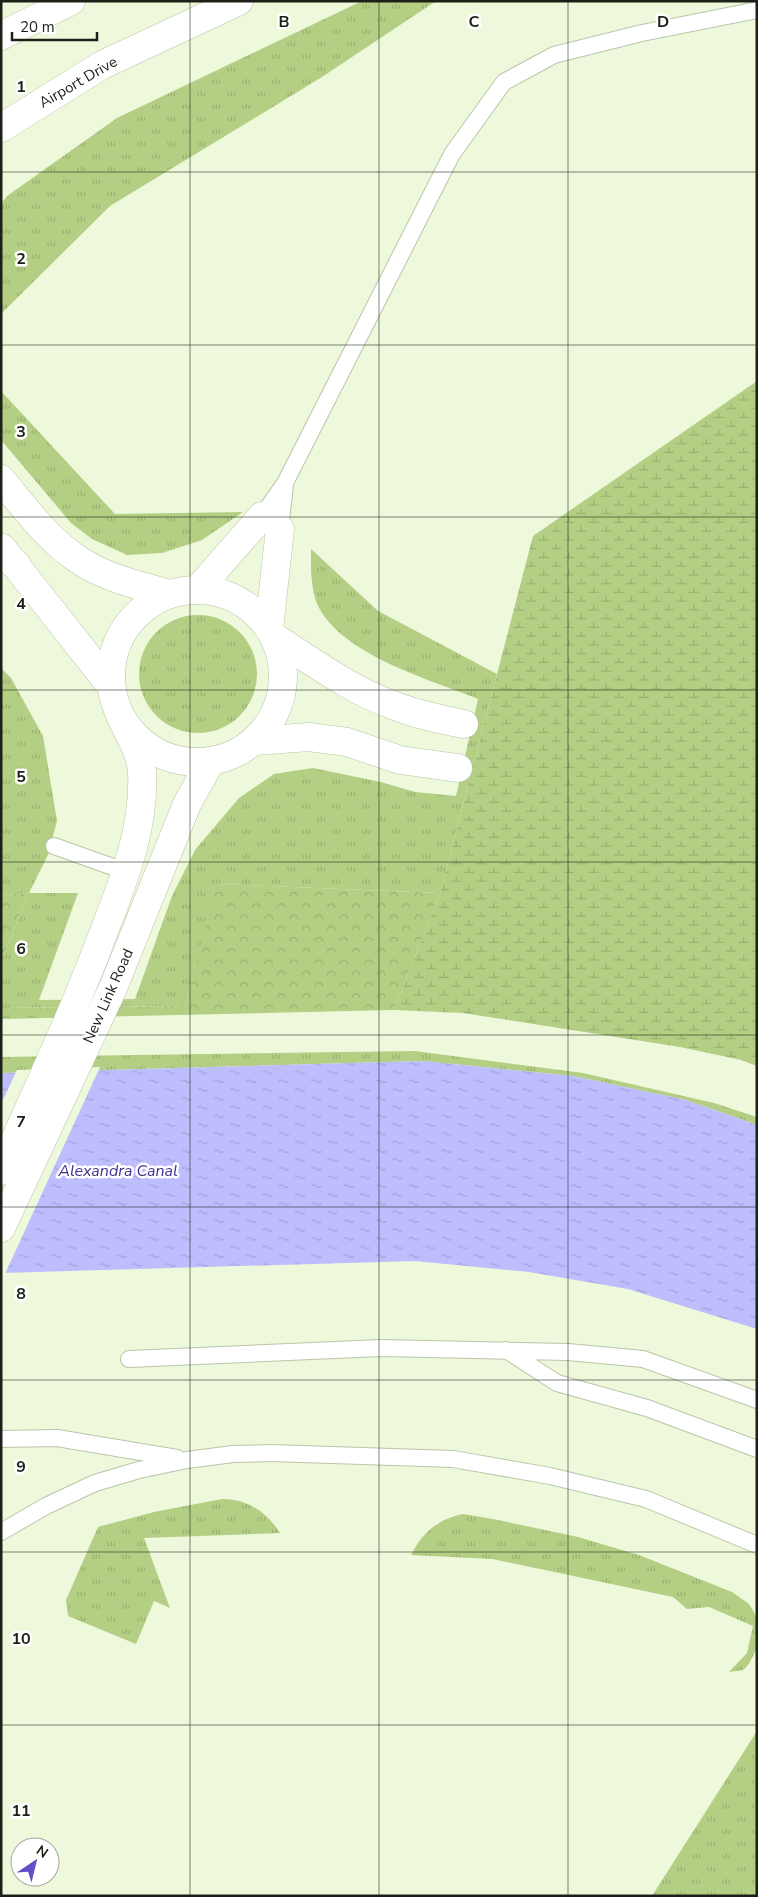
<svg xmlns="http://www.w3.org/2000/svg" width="758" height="1897" font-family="'Nunito Sans',sans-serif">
<defs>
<pattern id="grass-tufts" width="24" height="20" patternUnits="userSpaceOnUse" patternTransform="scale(1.25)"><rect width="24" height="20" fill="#b4ce84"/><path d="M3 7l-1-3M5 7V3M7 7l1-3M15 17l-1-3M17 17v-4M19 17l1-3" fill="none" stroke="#9ab171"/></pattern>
<pattern id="forest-crowns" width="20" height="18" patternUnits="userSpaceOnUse" patternTransform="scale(1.25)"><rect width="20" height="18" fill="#b4ce84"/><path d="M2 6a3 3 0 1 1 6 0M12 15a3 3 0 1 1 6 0" fill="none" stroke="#9ab171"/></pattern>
<pattern id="wetland-marsh" width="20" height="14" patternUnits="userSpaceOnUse" patternTransform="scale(1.25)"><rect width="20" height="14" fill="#b4ce84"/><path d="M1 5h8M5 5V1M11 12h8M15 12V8" fill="none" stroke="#9ab171"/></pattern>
<pattern id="water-ripples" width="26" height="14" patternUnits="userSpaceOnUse" patternTransform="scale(1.25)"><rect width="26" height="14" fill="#bebdfd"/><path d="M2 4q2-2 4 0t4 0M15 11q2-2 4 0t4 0" fill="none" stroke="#a3a2d8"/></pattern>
</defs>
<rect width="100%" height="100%" fill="#eef9dc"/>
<g fill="url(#grass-tufts)">
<path d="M 362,1 L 436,1 L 322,77 L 110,206 L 1,314 L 1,204 L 7,196 L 117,118 Z"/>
<path d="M 1,391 L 115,514 L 243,512 L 202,540 L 162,553 L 127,555 L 92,539 L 71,523 L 1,440 Z"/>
<path d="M 311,549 L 378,611 L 497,674 L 440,893 L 218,884 L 185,1006 L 1,1008 L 1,963 L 28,893 L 1,895 L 1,668 L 11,678 L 43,736 L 57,821 L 48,855 L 29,893 L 78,893 L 39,1000 L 135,999 L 172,896 L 195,850 L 239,798 L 274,774 L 313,768 L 381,782 L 415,792 L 456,796 L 478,699 C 429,679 352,658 322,613 C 310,595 311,570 311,549 Z"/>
<circle cx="198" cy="674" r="59"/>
<path d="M 415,1051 L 583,1073 L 714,1103 L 757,1117 L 757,1125 L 686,1100 L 573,1076 L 423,1061 L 1,1073 L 1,1057 Z"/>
<path d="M 222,1499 C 247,1499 266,1511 280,1533 L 144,1538 L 170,1608 L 154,1601 L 136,1644 L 68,1616 L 66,1600 L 98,1527 L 154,1512 Z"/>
<path d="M 463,1514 L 493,1519 L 578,1537 L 639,1555 L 732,1592 L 749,1604 L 754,1612 L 757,1619 L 757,1648 L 749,1664 L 743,1670 L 729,1672 L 747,1653 L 753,1626 L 709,1607 L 687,1609 L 673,1597 L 492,1559 L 411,1555 C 422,1533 438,1519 463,1514 Z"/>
<path d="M 757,1731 L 757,1896 L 652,1896 Z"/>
</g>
<g fill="url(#forest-crowns)">
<path d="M 217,884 L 440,893 L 394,1010 L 1,1019 L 1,1008 L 185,1006 Z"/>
<path d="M 28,893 L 1,963 L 1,895 Z"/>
</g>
<path fill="url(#wetland-marsh)" d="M 757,381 L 757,1066 L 741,1060 L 680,1047 L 463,1013 L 394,1010 L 440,893 L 533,536 Z"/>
<path fill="url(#water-ripples)" d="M 423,1061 L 573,1076 L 686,1100 L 757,1125 L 757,1329 L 628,1289 L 529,1272 L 415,1261 L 1,1273 L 1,1073 Z"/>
<path fill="#eef9dc" d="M 100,1067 L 4,1276 L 1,1276 L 1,1104 L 17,1070 Z"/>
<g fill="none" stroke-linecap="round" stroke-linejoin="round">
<defs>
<g id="lane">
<path d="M 262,516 L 285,483 L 452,154 L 504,82 L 554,55 L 642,33 L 757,10"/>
<path d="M 280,529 L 285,485"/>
<path d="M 54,846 L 127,872"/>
<path d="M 506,1350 L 557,1383 L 647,1408 L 757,1449"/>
<path d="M 129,1359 L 381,1348 L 568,1352 L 643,1359 L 757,1400"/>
<path d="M 1,1439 L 57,1438 L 177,1458"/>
<path d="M 1,1532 L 46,1506 L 95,1483 L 139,1470 L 187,1460 L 233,1454 L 271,1453 L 453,1459 L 550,1476 L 646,1499 L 757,1545"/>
</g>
<g id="street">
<path d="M 199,588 L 262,516"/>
<path d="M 269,629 L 280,529"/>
<path d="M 277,639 C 313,662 350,689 390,704 C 414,714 438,719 464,724"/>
<path d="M 255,741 L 309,737 L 347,742 L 400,760 L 458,768"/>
<path d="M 1,1171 C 36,1092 73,1014 103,934 C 123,882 145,829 142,772 C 141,753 128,733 120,715"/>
<path d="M 1,1228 L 113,988 L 187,804 L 211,761"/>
</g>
<g id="secondary">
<path d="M 1,479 C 25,508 48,540 79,560 C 105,578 139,585 169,594"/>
<path d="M 2,548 L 111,686"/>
<circle cx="197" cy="676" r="86"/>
</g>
<g id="highway">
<path d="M 1,36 L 71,1"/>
<path d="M 1,128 L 102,65 L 239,1"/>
<path d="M 1,555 L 17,565"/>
</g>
</defs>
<use href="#lane" stroke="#bac5a9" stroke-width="18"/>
<use href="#street" stroke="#bac5a9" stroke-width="29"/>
<use href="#secondary" stroke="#bac5a9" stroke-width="29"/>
<use href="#highway" stroke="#bac5a9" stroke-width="29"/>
<use href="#lane" stroke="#fff" stroke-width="16"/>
<use href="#street" stroke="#fff" stroke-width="28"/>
<use href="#secondary" stroke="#fff" stroke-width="28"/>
<use href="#highway" stroke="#fff" stroke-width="28"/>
</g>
<path fill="none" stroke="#1c2016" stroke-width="1" stroke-opacity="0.55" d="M 190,1 L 190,1896M 379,1 L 379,1896M 568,1 L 568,1896M 1,172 L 757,172M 1,345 L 757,345M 1,517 L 757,517M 1,690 L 757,690M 1,862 L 757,862M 1,1035 L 757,1035M 1,1207 L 757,1207M 1,1380 L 757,1380M 1,1552 L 757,1552M 1,1725 L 757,1725"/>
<g text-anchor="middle" stroke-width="5" stroke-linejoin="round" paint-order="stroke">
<g font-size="15" fill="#1c2016" stroke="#fff">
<text transform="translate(78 82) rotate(-30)" y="5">Airport Drive</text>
<text transform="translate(108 996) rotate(-66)" y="5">New Link Road</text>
</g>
<g font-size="16" font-style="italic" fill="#40328b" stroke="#fff">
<text x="118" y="1176">Alexandra Canal</text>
</g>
</g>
<g font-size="16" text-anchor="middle" font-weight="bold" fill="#1c2016" stroke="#fff" stroke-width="5" stroke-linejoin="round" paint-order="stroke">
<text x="284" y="27">B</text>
<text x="474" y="27">C</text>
<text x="663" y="27">D</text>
<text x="21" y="92">1</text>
<text x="21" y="264">2</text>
<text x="21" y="437">3</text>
<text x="21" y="609">4</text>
<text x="21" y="782">5</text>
<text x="21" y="954">6</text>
<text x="21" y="1127">7</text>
<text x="21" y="1299">8</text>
<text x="21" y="1472">9</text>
<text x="21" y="1644">10</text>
<text x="21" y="1816">11</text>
</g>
<rect width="758" height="1897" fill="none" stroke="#1c2016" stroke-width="5"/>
<g transform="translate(35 1862) rotate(35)"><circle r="24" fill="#ffffff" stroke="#a4a6a2"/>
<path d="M0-4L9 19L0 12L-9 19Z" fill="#614fc8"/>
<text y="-8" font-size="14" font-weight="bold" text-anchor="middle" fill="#1c2016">N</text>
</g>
<path d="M12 32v8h85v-8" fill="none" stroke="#1c2016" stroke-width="2.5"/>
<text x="20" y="32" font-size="15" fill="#1c2016" stroke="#ffffff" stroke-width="4" paint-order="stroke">20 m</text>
</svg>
